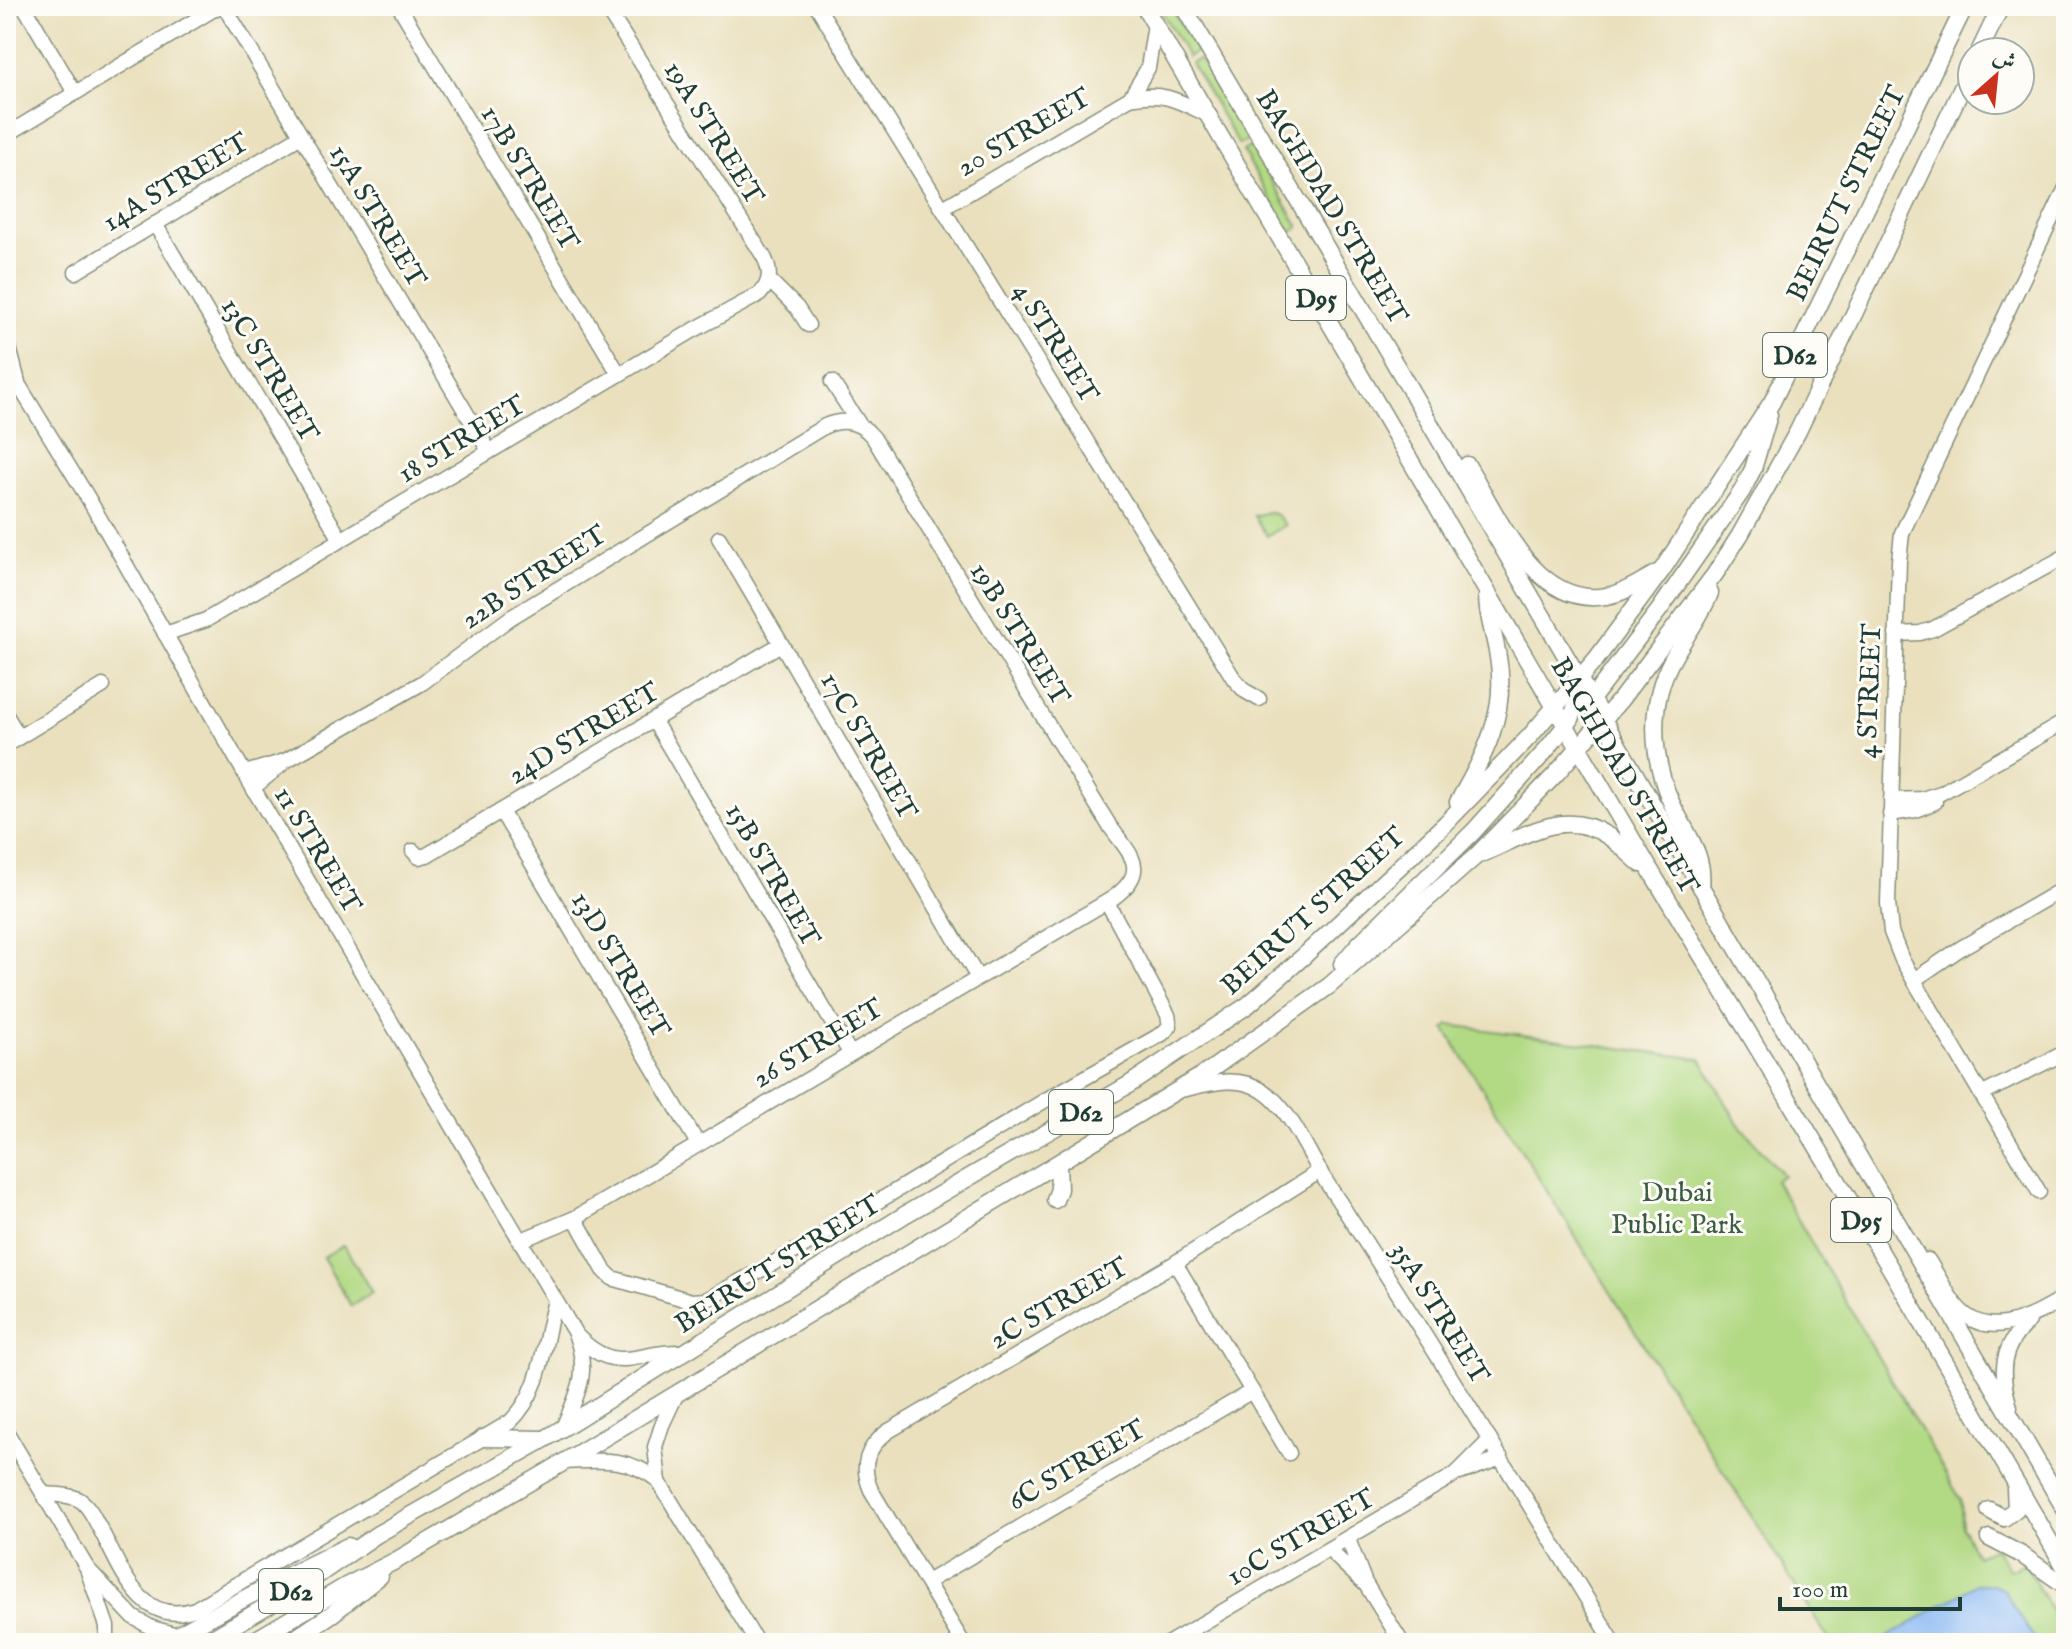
<svg xmlns="http://www.w3.org/2000/svg" width="2072" height="1649" font-family="'IM FELL English',Amiri,serif">
<rect width="100%" height="100%" fill="#fdfcf7"/>
<filter id="ink" filterUnits="userSpaceOnUse"><feTurbulence type="fractalNoise" baseFrequency=".0125" numOctaves="2"/><feDisplacementMap in="SourceGraphic" scale="16" xChannelSelector="R" yChannelSelector="G"/><feConvolveMatrix kernelMatrix="1 2 1 2 8 2 1 2 1" color-interpolation-filters="sRGB"/></filter>
<filter id="wash" filterUnits="userSpaceOnUse"><feTurbulence type="fractalNoise" baseFrequency=".006" numOctaves="4" result="noise"/><feDisplacementMap in="SourceGraphic" scale="32" xChannelSelector="R" yChannelSelector="G"/><feGaussianBlur stdDeviation="1.8" result="paint"/><feColorMatrix in="noise" values="0 0 0 0 0 0 0 0 0 0 0 0 0 0 0 0 0 1.4 0 .05"/><feComposite in="paint" operator="in"/></filter>
<g filter="url(#wash)">
<rect width="100%" height="100%" fill="#eae0be"/>
<g fill="#b2d984" stroke="#688b5c" stroke-width="2">
<path d="M 1158,6 L 1170,6 L 1197,52 L 1188,57 Z"/>
<path d="M 1200,59 L 1248,140 L 1239,145 L 1191,63 Z"/>
<path d="M 1251,146 L 1299,227 L 1290,233 L 1243,151 Z"/>
<path d="M 1268,512 L 1277,515 L 1286,525 L 1267,536 L 1254,516 Z"/>
<path d="M 1449,1025 L 1701,1059 L 1737,1122 L 1783,1175 L 1775,1180 L 1961,1500 L 1962,1527 L 1976,1556 L 1995,1548 L 2009,1570 L 2024,1563 L 2066,1635 L 2066,1643 L 1831,1643 L 1445,1029 Z"/>
<path d="M 344,1245 L 372,1293 L 351,1306 L 323,1257 Z"/>
</g>
<path fill="#89b8f4" stroke="#547a94" stroke-width="2" d="M 1976,1584 L 1992,1584 L 2003,1589 L 2037,1643 L 1878,1643 Z"/>
</g>
<g filter="url(#ink)">
<g fill="none" stroke-linecap="round" stroke-linejoin="round">
<defs>
<g id="minor">
<path d="M 24,6 L 75,93"/>
<path d="M 224,6 L 489,451"/>
<path d="M 399,6 L 619,374"/>
<path d="M 817,6 L 1234,679 L 1245,691 L 1259,699"/>
<path d="M 1130,98 L 1148,68 L 1155,24"/>
<path d="M 6,135 L 219,6"/>
<path d="M 943,208 L 1130,98 C 1165,91 1179,101 1210,116"/>
<path d="M 155,224 L 341,540"/>
<path d="M 76,272 L 301,136"/>
<path d="M 769,280 L 797,308 L 808,325"/>
<path d="M 6,318 L 6,324"/>
<path d="M 6,336 L 18,382"/>
<path d="M 6,371 L 20,387 L 88,498 L 253,788 L 576,1335 C 617,1377 635,1351 681,1352"/>
<path d="M 832,382 L 859,424"/>
<path d="M 719,538 L 978,978"/>
<path d="M 165,634 L 206,620 L 694,330 L 760,294 C 771,282 771,271 764,257 L 605,6"/>
<path d="M 1896,634 L 1920,633 L 1933,629 L 2066,556"/>
<path d="M 6,715 L 19,737"/>
<path d="M 654,721 L 850,1053"/>
<path d="M 6,745 L 103,686"/>
<path d="M 245,773 L 285,761 L 422,683 L 510,618 L 825,426 C 843,418 860,421 873,437 L 1109,825 C 1129,854 1152,869 1113,898 L 575,1218 L 519,1241"/>
<path d="M 253,788 L 282,764"/>
<path d="M 1891,800 L 1922,799 L 1941,793 L 2066,721"/>
<path d="M 501,811 L 698,1144"/>
<path d="M 1890,814 L 1916,810 L 1935,802"/>
<path d="M 413,851 L 419,857 L 427,855 L 781,644"/>
<path d="M 1914,980 L 1961,948 L 2066,887"/>
<path d="M 1181,1090 C 1208,1084 1238,1074 1263,1091 C 1290,1108 1308,1153 1325,1180 C 1425,1332 1519,1488 1614,1643"/>
<path d="M 1981,1095 L 2066,1052"/>
<path d="M 2039,1192 L 1902,960 L 1891,932 L 1888,903 L 1899,561 L 1902,533 L 2066,188"/>
<path d="M 575,1218 L 604,1270 L 612,1278 L 691,1301 L 706,1300 L 801,1248 L 1049,1098 L 1162,1034 L 1170,1026 L 1168,1015 L 1107,902"/>
<path d="M 1928,1260 C 1937,1274 1945,1290 1954,1303 C 1985,1345 2032,1317 2066,1297"/>
<path d="M 1175,1263 L 1289,1453"/>
<path d="M 677,1393 L 662,1425 L 655,1447 L 659,1482 L 757,1643"/>
<path d="M 2010,1407 C 1999,1372 2001,1346 2029,1321"/>
<path d="M 563,1428 C 578,1392 590,1375 576,1336"/>
<path d="M 6,1431 L 87,1568 L 133,1617 L 152,1628 L 177,1635"/>
<path d="M 563,1462 C 602,1460 627,1456 659,1481"/>
<path d="M 1460,1473 L 1501,1458"/>
<path d="M 43,1494 C 55,1495 69,1494 80,1500 C 89,1506 93,1516 98,1525 C 120,1564 139,1629 195,1609 L 510,1422 C 543,1391 543,1342 555,1301"/>
<path d="M 1348,1539 L 1365,1583 L 1402,1643"/>
<path d="M 1329,1550 L 1364,1583"/>
<path d="M 88,1572 L 107,1626 L 107,1643"/>
<path d="M 927,1582 L 1252,1391"/>
<path d="M 963,1643 L 871,1490 C 860,1465 867,1448 887,1432 L 1175,1263 L 1320,1171"/>
<path d="M 1169,1643 L 1456,1474 L 1490,1440"/>
</g>
<g id="major">
<path d="M 1144,6 L 1652,873 L 1889,1266 L 2066,1569"/>
<path d="M 1183,6 L 1394,362 L 2066,1511"/>
<path d="M 1979,52 L 2001,6"/>
<path d="M 1467,465 C 1498,515 1535,609 1606,596 C 1625,593 1641,582 1657,573"/>
<path d="M 1587,705 L 1660,609 L 1742,491 L 1753,469 L 1769,415"/>
<path d="M 1458,802 C 1485,756 1508,711 1498,657 C 1495,636 1487,617 1487,596"/>
<path d="M 1484,853 C 1525,836 1564,807 1608,836 C 1620,844 1630,855 1641,864"/>
<path d="M 1701,887 C 1705,853 1684,831 1671,802 C 1651,756 1648,702 1673,658 C 1685,636 1701,617 1710,593"/>
<path d="M 1342,964 L 1358,945 L 1474,831 L 1542,755 L 1571,719 L 1577,703 L 1579,679"/>
<path d="M 1055,1200 L 1059,1189 L 1058,1164"/>
<path d="M 483,1438 L 544,1439"/>
<path d="M 1989,1510 L 2004,1518 L 2016,1509 L 2015,1488"/>
<path d="M 1989,1538 L 2022,1555 L 2066,1586"/>
<path d="M 162,1643 L 279,1580 L 348,1546"/>
<path d="M 204,1643 L 311,1580 L 376,1535 L 545,1439 L 906,1214 L 1130,1084 L 1248,1005 L 1305,955 L 1445,824 L 1530,736 L 1597,658 L 1662,570 L 1772,402 L 1965,6"/>
<path d="M 250,1643 L 346,1586 L 397,1560 L 554,1468 L 1206,1073 L 1329,986 L 1475,857 L 1555,775 L 1621,699 L 1715,574 L 1740,535 L 1798,431 L 1972,67"/>
<path d="M 288,1643 L 332,1614 L 380,1576"/>
</g>
</defs>
<use href="#minor" stroke="#848e79" stroke-width="17"/>
<use href="#major" stroke="#848e79" stroke-width="19"/>
<use href="#minor" stroke="#fff" stroke-width="14"/>
<use href="#major" stroke="#fff" stroke-width="16"/>
</g>
</g>
<g text-anchor="middle" stroke-width="6" stroke-linejoin="round" paint-order="stroke">
<g fill="#fdfcf7" stroke="#62766e" stroke-width="2">
<rect x="1286" y="276" width="60" height="44" rx="6"/>
<rect x="1763" y="333" width="64" height="44" rx="6"/>
<rect x="1049" y="1090" width="64" height="44" rx="6"/>
<rect x="1831" y="1198" width="60" height="44" rx="6"/>
<rect x="259" y="1569" width="64" height="44" rx="6"/>
</g>
<g font-size="26" font-weight="bold" fill="#1f3d34">
<text x="1316" y="307">D95</text>
<text x="1795" y="364">D62</text>
<text x="1081" y="1121">D62</text>
<text x="1861" y="1229">D95</text>
<text x="291" y="1600">D62</text>
</g>
<g font-size="28" fill="#1f3d34" stroke="#fdfcf7">
<text transform="translate(1023 131) rotate(-30)" y="10">20 STREET</text>
<text transform="translate(715 132) rotate(58)" y="10">19A STREET</text>
<text transform="translate(531 177) rotate(59)" y="10">17B STREET</text>
<text transform="translate(175 181) rotate(-31)" y="10">14A STREET</text>
<text transform="translate(1845 193) rotate(-64)" y="10">BEIRUT STREET</text>
<text transform="translate(1333 206) rotate(59)" y="10">BAGHDAD STREET</text>
<text transform="translate(379 215) rotate(59)" y="10">15A STREET</text>
<text transform="translate(1057 342) rotate(58)" y="10">4 STREET</text>
<text transform="translate(271 369) rotate(59)" y="10">13C STREET</text>
<text transform="translate(461 438) rotate(-31)" y="10">18 STREET</text>
<text transform="translate(533 576) rotate(-33)" y="10">22B STREET</text>
<text transform="translate(1021 633) rotate(58)" y="10">19B STREET</text>
<text transform="translate(1868 691) rotate(-88)" y="10">4 STREET</text>
<text transform="translate(583 732) rotate(-31)" y="10">24D STREET</text>
<text transform="translate(870 745) rotate(60)" y="10">17C STREET</text>
<text transform="translate(1626 775) rotate(60)" y="10">BAGHDAD STREET</text>
<text transform="translate(319 849) rotate(59)" y="10">11 STREET</text>
<text transform="translate(774 874) rotate(60)" y="10">15B STREET</text>
<text transform="translate(1312 910) rotate(-42)" y="10">BEIRUT STREET</text>
<text transform="translate(622 964) rotate(59)" y="10">13D STREET</text>
<text transform="translate(817 1042) rotate(-31)" y="10">26 STREET</text>
<text transform="translate(777 1263) rotate(-32)" y="10">BEIRUT STREET</text>
<text transform="translate(1058 1302) rotate(-30)" y="10">2C STREET</text>
<text transform="translate(1441 1312) rotate(58)" y="10">35A STREET</text>
<text transform="translate(1076 1464) rotate(-30)" y="10">6C STREET</text>
<text transform="translate(1300 1536) rotate(-30)" y="10">10C STREET</text>
</g>
<g font-size="28" fill="#3c5c44" stroke="#fdfcf7">
<text x="1677" y="1201">Dubai<tspan x="1677" dy="32">Public Park</tspan></text>
</g>
</g>
<rect width="2072" height="1649" fill="none" stroke="#fdfcf7" stroke-width="32"/>
<g transform="translate(1996 76) rotate(27)"><circle r="38" fill="#fdfcf7" stroke="#a4b0a9" stroke-width="2"/>
<path d="M0-6L14 30L0 20L-14 30Z" fill="#c8321e"/>
<text y="-12" font-size="22" font-weight="bold" text-anchor="middle" fill="#1f3d34">ش</text>
</g>
<path d="M1780 1597v12h180v-12" fill="none" stroke="#1f3d34" stroke-width="4"/>
<text x="1792" y="1597" font-size="24" fill="#1f3d34" stroke="#fdfcf7" stroke-width="6" paint-order="stroke">100 m</text>
</svg>
